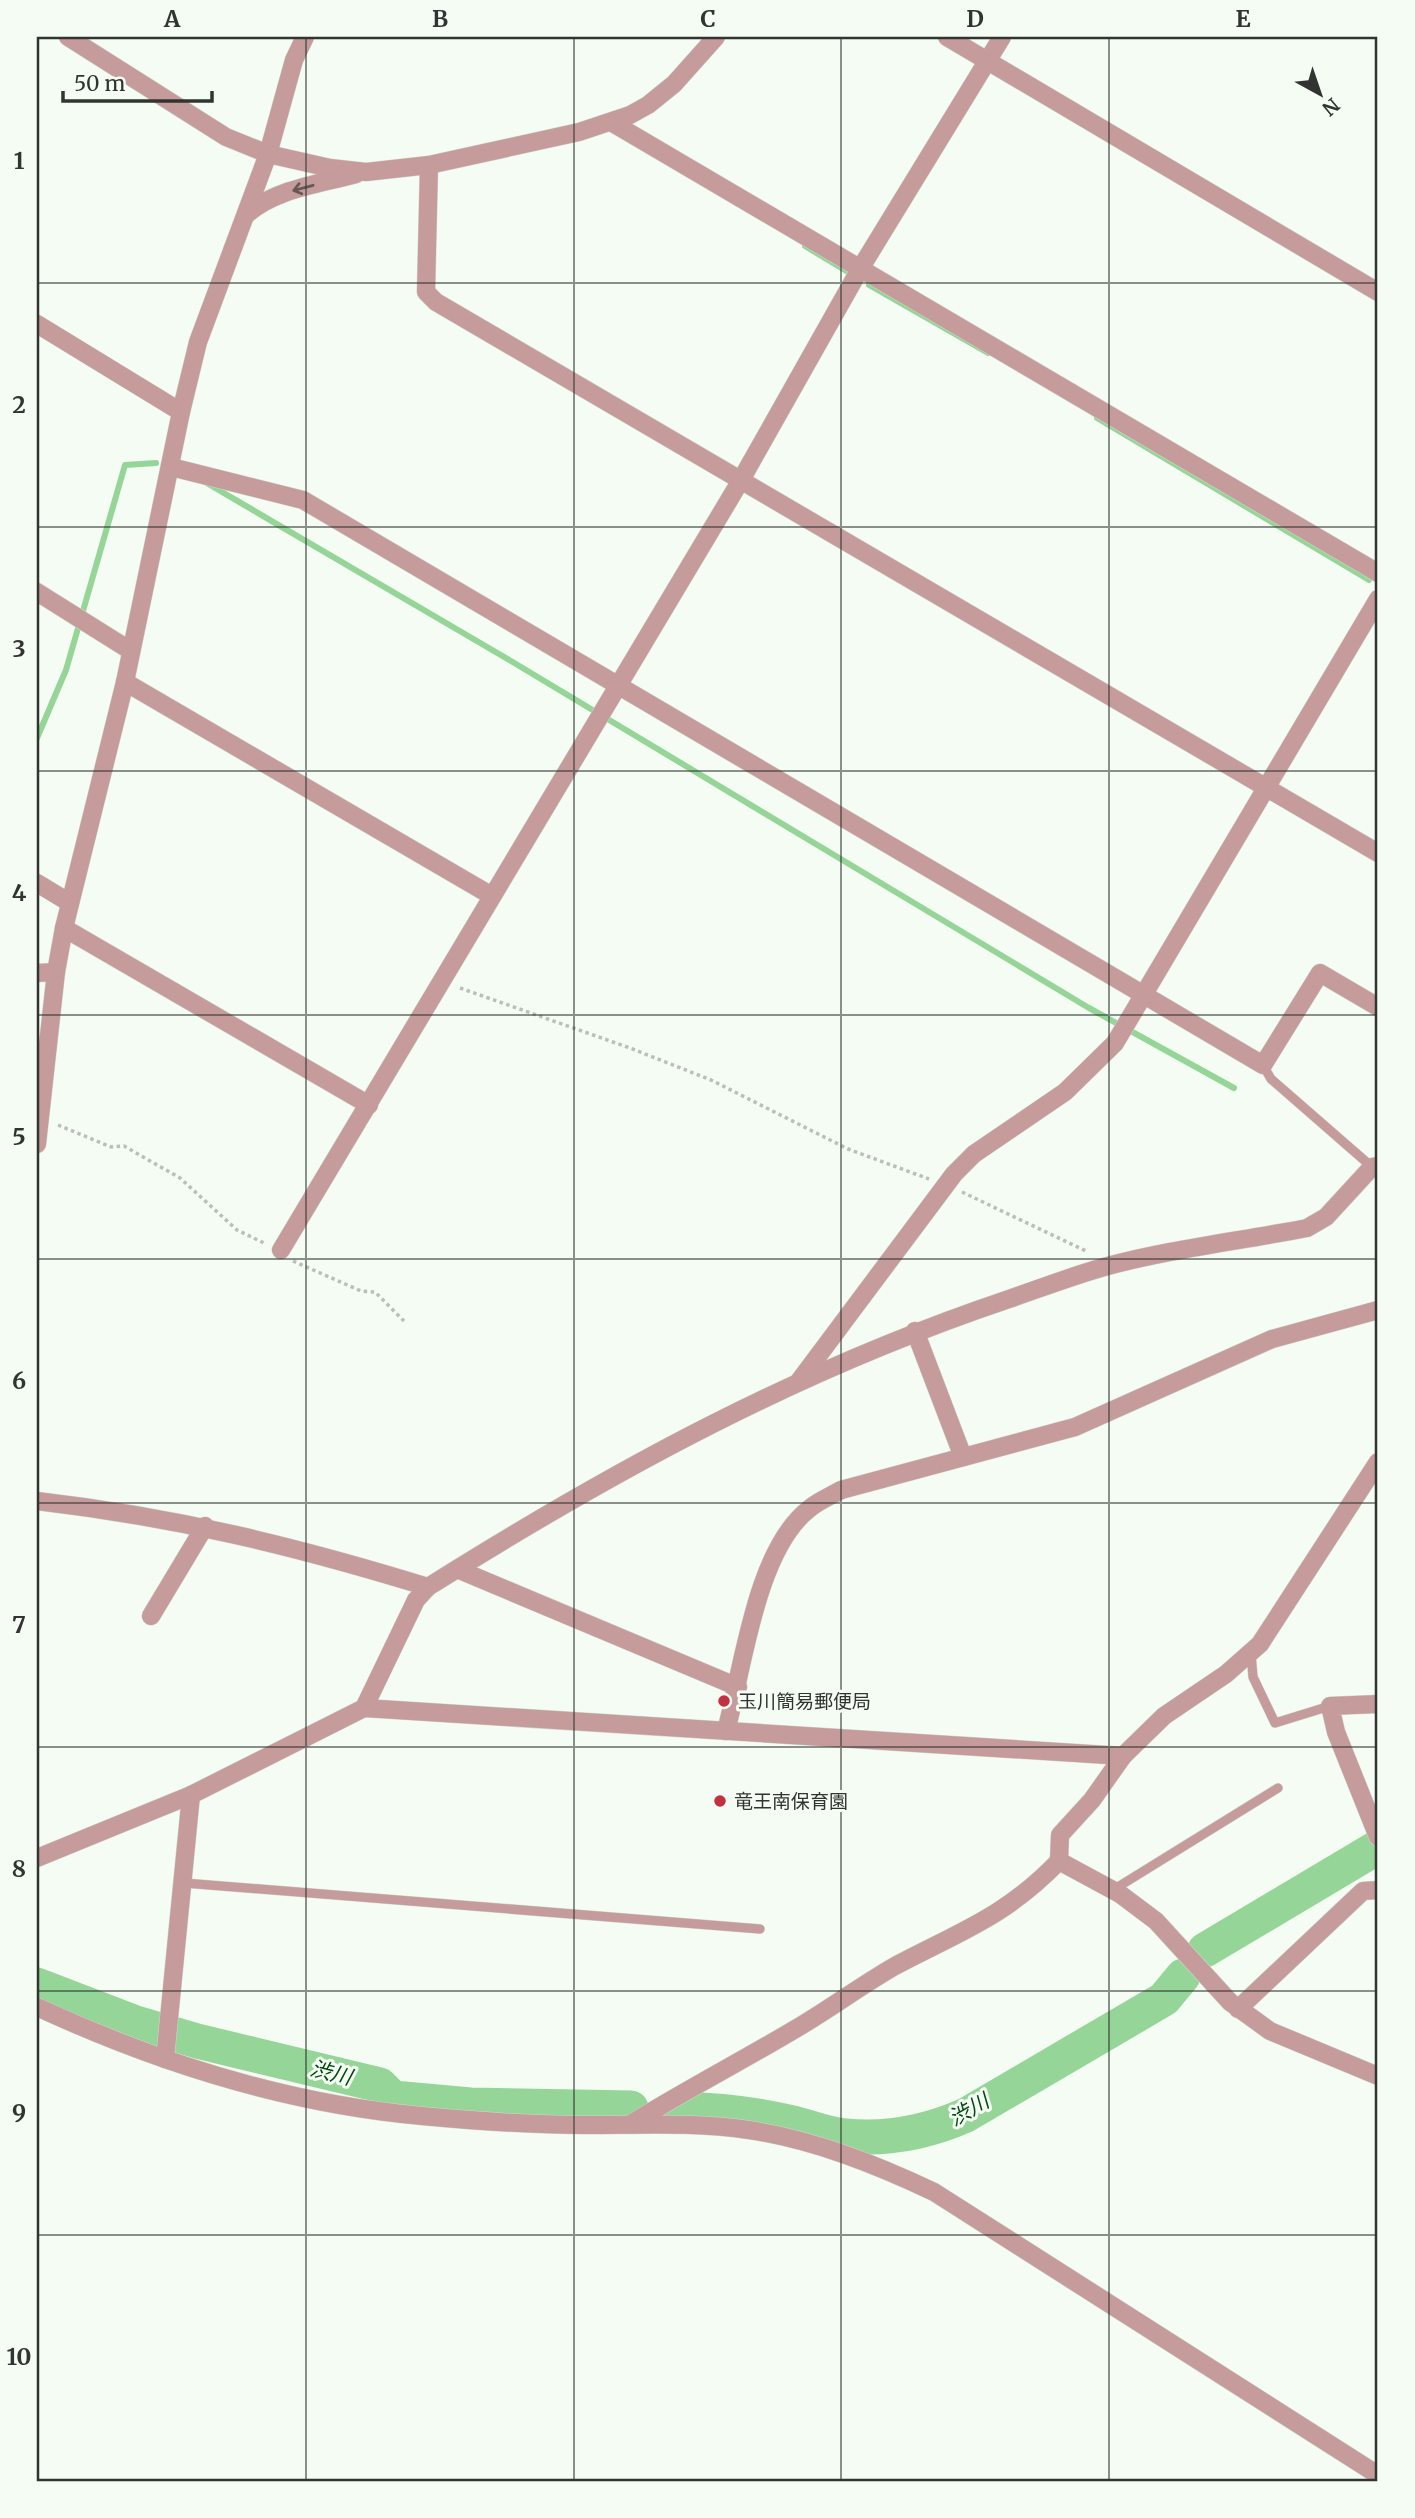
<svg xmlns="http://www.w3.org/2000/svg" width="1415" height="2518" font-family="Merriweather,'Noto Sans JP',serif">
<rect width="100%" height="100%" fill="#f4fcf4"/>
<g fill="none" stroke-linecap="round" stroke-linejoin="round">
<g stroke="#95d597" stroke-width="6">
<path d="M 805,246 L 848,272"/>
<path d="M 869,285 L 988,353"/>
<path d="M 1097,418 L 1369,580"/>
<path d="M 205,482 L 511,661 L 1089,1008 L 1234,1088"/>
<path d="M 37,738 L 66,670 L 125,465 L 156,463"/>
</g>
<g stroke="#95d597" stroke-width="35">
<path d="M 1205,1950 L 1378,1847"/>
<path d="M 37,1985 L 136,2023 L 197,2041 L 380,2085 L 393,2098 L 470,2105 L 631,2108"/>
<path d="M 680,2109 C 717,2110 756,2114 793,2123 C 810,2127 828,2135 845,2136 C 887,2140 928,2132 966,2115 L 1164,1999 L 1183,1976"/>
</g>
<defs>
<g id="service">
<path d="M 1263,1065 L 1271,1079 L 1372,1167"/>
<path d="M 1251,1653 L 1253,1677 L 1275,1723 L 1330,1706"/>
<path d="M 184,1883 L 760,1929"/>
<path d="M 1113,1890 L 1278,1788"/>
</g>
<g id="minor">
<path d="M 947,37 L 1378,292"/>
<path d="M 611,122 L 1378,573"/>
<path d="M 268,154 L 294,60 L 305,37"/>
<path d="M 429,165 L 426,292 L 436,302 L 1378,853"/>
<path d="M 37,324 L 181,412"/>
<path d="M 171,467 L 303,500 L 1263,1065 L 1320,973 L 1378,1007"/>
<path d="M 37,592 L 131,651"/>
<path d="M 125,682 L 492,896"/>
<path d="M 37,883 L 70,903"/>
<path d="M 64,928 L 369,1105"/>
<path d="M 37,973 L 56,972"/>
<path d="M 281,1250 L 741,480 L 860,269 L 1002,37"/>
<path d="M 915,1331 L 963,1457"/>
<path d="M 800,1380 L 954,1174 L 974,1154 L 1065,1092 L 1115,1043 L 1378,599"/>
<path d="M 37,1501 C 175,1517 295,1546 428,1587"/>
<path d="M 457,1569 L 738,1687"/>
<path d="M 151,1616 L 205,1526"/>
<path d="M 1378,1704 L 1330,1706 L 1336,1732 L 1378,1837"/>
<path d="M 364,1708 L 1123,1756"/>
<path d="M 726,1731 C 743,1668 756,1550 809,1509 C 818,1501 831,1496 841,1490 L 1075,1427 L 1272,1339 L 1378,1310"/>
<path d="M 37,1858 L 191,1795 L 364,1708 L 416,1600 L 428,1587 C 616,1469 798,1370 1009,1299 C 1041,1288 1072,1276 1104,1267 C 1170,1249 1240,1241 1307,1228 L 1326,1217 L 1372,1167 L 1378,1166"/>
<path d="M 1059,1861 L 1120,1894 L 1156,1921 L 1230,2002 L 1270,2031 L 1378,2076"/>
<path d="M 1238,2009 L 1363,1891 L 1378,1890"/>
<path d="M 165,2059 L 191,1795"/>
<path d="M 631,2124 C 684,2091 738,2063 792,2031 C 827,2011 860,1986 895,1966 C 961,1931 1005,1917 1059,1861 L 1060,1835 L 1092,1800 L 1123,1756 L 1164,1716 L 1226,1674 L 1260,1644 L 1378,1462"/>
</g>
<g id="tertiary">
<path d="M 68,37 L 226,137 L 268,154 L 330,168 L 366,172 L 429,165 L 579,132 L 630,115 L 648,105 L 674,84 L 716,37"/>
<path d="M 246,215 C 274,189 320,184 356,174"/>
<path d="M 37,1144 L 56,972 L 64,928 L 125,682 L 181,412 L 198,342 L 268,154"/>
<path d="M 37,2007 C 158,2063 288,2104 422,2116 C 476,2121 531,2125 585,2125 C 640,2125 695,2122 749,2130 C 814,2140 875,2164 934,2192 L 1378,2475"/>
</g>
</defs>
<use href="#service" stroke="#d1d8d1" stroke-width="10"/>
<use href="#minor" stroke="#d1d8d1" stroke-width="19"/>
<use href="#tertiary" stroke="#d1d8d1" stroke-width="19"/>
<g stroke="#b9bfb9" stroke-width="3.5" stroke-dasharray="3.5 3.5" stroke-linecap="butt">
<path d="M 460,988 L 630,1048 L 711,1080 L 848,1149 L 929,1179"/>
<path d="M 58,1125 L 111,1147 L 124,1146 L 180,1178 L 237,1230 L 266,1244"/>
<path d="M 962,1192 L 1088,1252"/>
<path d="M 293,1261 L 361,1291 L 375,1292 L 406,1323"/>
</g>
<use href="#service" stroke="#c59c9b" stroke-width="9"/>
<use href="#minor" stroke="#c59c9b" stroke-width="18"/>
<use href="#tertiary" stroke="#c59c9b" stroke-width="18"/>
</g>
<defs><path id="oneway-shaft" d="M-6 0H5M1.5-3L5.5 0L1.5 3" fill="none" stroke-width="1.6" stroke-linecap="round" stroke-linejoin="round" transform="scale(1.75)"/></defs>
<use stroke="#655856" href="#oneway-shaft" transform="translate(303 188) rotate(165)"/>
<path fill="none" stroke="#313431" stroke-width="2" stroke-opacity="0.55" d="M 306,37 L 306,2481M 574,37 L 574,2481M 841,37 L 841,2481M 1109,37 L 1109,2481M 37,283 L 1378,283M 37,527 L 1378,527M 37,771 L 1378,771M 37,1015 L 1378,1015M 37,1259 L 1378,1259M 37,1503 L 1378,1503M 37,1747 L 1378,1747M 37,1991 L 1378,1991M 37,2235 L 1378,2235"/>
<g fill="#c23141" stroke="#f4fcf4" stroke-width="2.5">
<circle cx="724" cy="1701" r="7"/>
<circle cx="720" cy="1801" r="7"/>
</g>
<g text-anchor="middle" stroke-width="6" stroke-linejoin="round" paint-order="stroke">
<g font-size="19" fill="#313431" stroke="#f4fcf4" text-anchor="start">
<text x="738" y="1708">玉川簡易郵便局</text>
<text x="734" y="1808">竜王南保育園</text>
</g>
<g font-size="21" font-style="italic" fill="#00490e" stroke="#f4fcf4">
<text transform="translate(331 2073) rotate(14)" y="7">渋川</text>
<text transform="translate(969 2110) rotate(-30)" y="7">渋川</text>
</g>
</g>
<rect width="1415" height="2518" fill="none" stroke="#f4fcf4" stroke-width="77"/>
<g transform="translate(1320 94) rotate(140)" stroke="#f4fcf4" stroke-width="5" paint-order="stroke">
<path d="M0-5L12 26L0 18L-12 26Z" fill="#313431"/>
<text y="-10" font-size="19" font-weight="bold" text-anchor="middle" fill="#313431">N</text>
</g>
<path d="M63 91v10h149v-10" fill="none" stroke="#313431" stroke-width="3.5"/>
<text x="74" y="91" font-size="21" fill="#313431" stroke="#f4fcf4" stroke-width="5" paint-order="stroke">50 m</text>
<rect x="38" y="38" width="1338" height="2442" fill="none" stroke="#313431" stroke-width="2.5"/>
<g font-size="23" text-anchor="middle" font-weight="bold" fill="#313431">
<text x="172" y="27">A</text>
<text x="440" y="27">B</text>
<text x="708" y="27">C</text>
<text x="975" y="27">D</text>
<text x="1243" y="27">E</text>
<text x="19" y="169">1</text>
<text x="19" y="413">2</text>
<text x="19" y="657">3</text>
<text x="19" y="901">4</text>
<text x="19" y="1145">5</text>
<text x="19" y="1389">6</text>
<text x="19" y="1633">7</text>
<text x="19" y="1877">8</text>
<text x="19" y="2121">9</text>
<text x="19" y="2365">10</text>
</g>
</svg>
